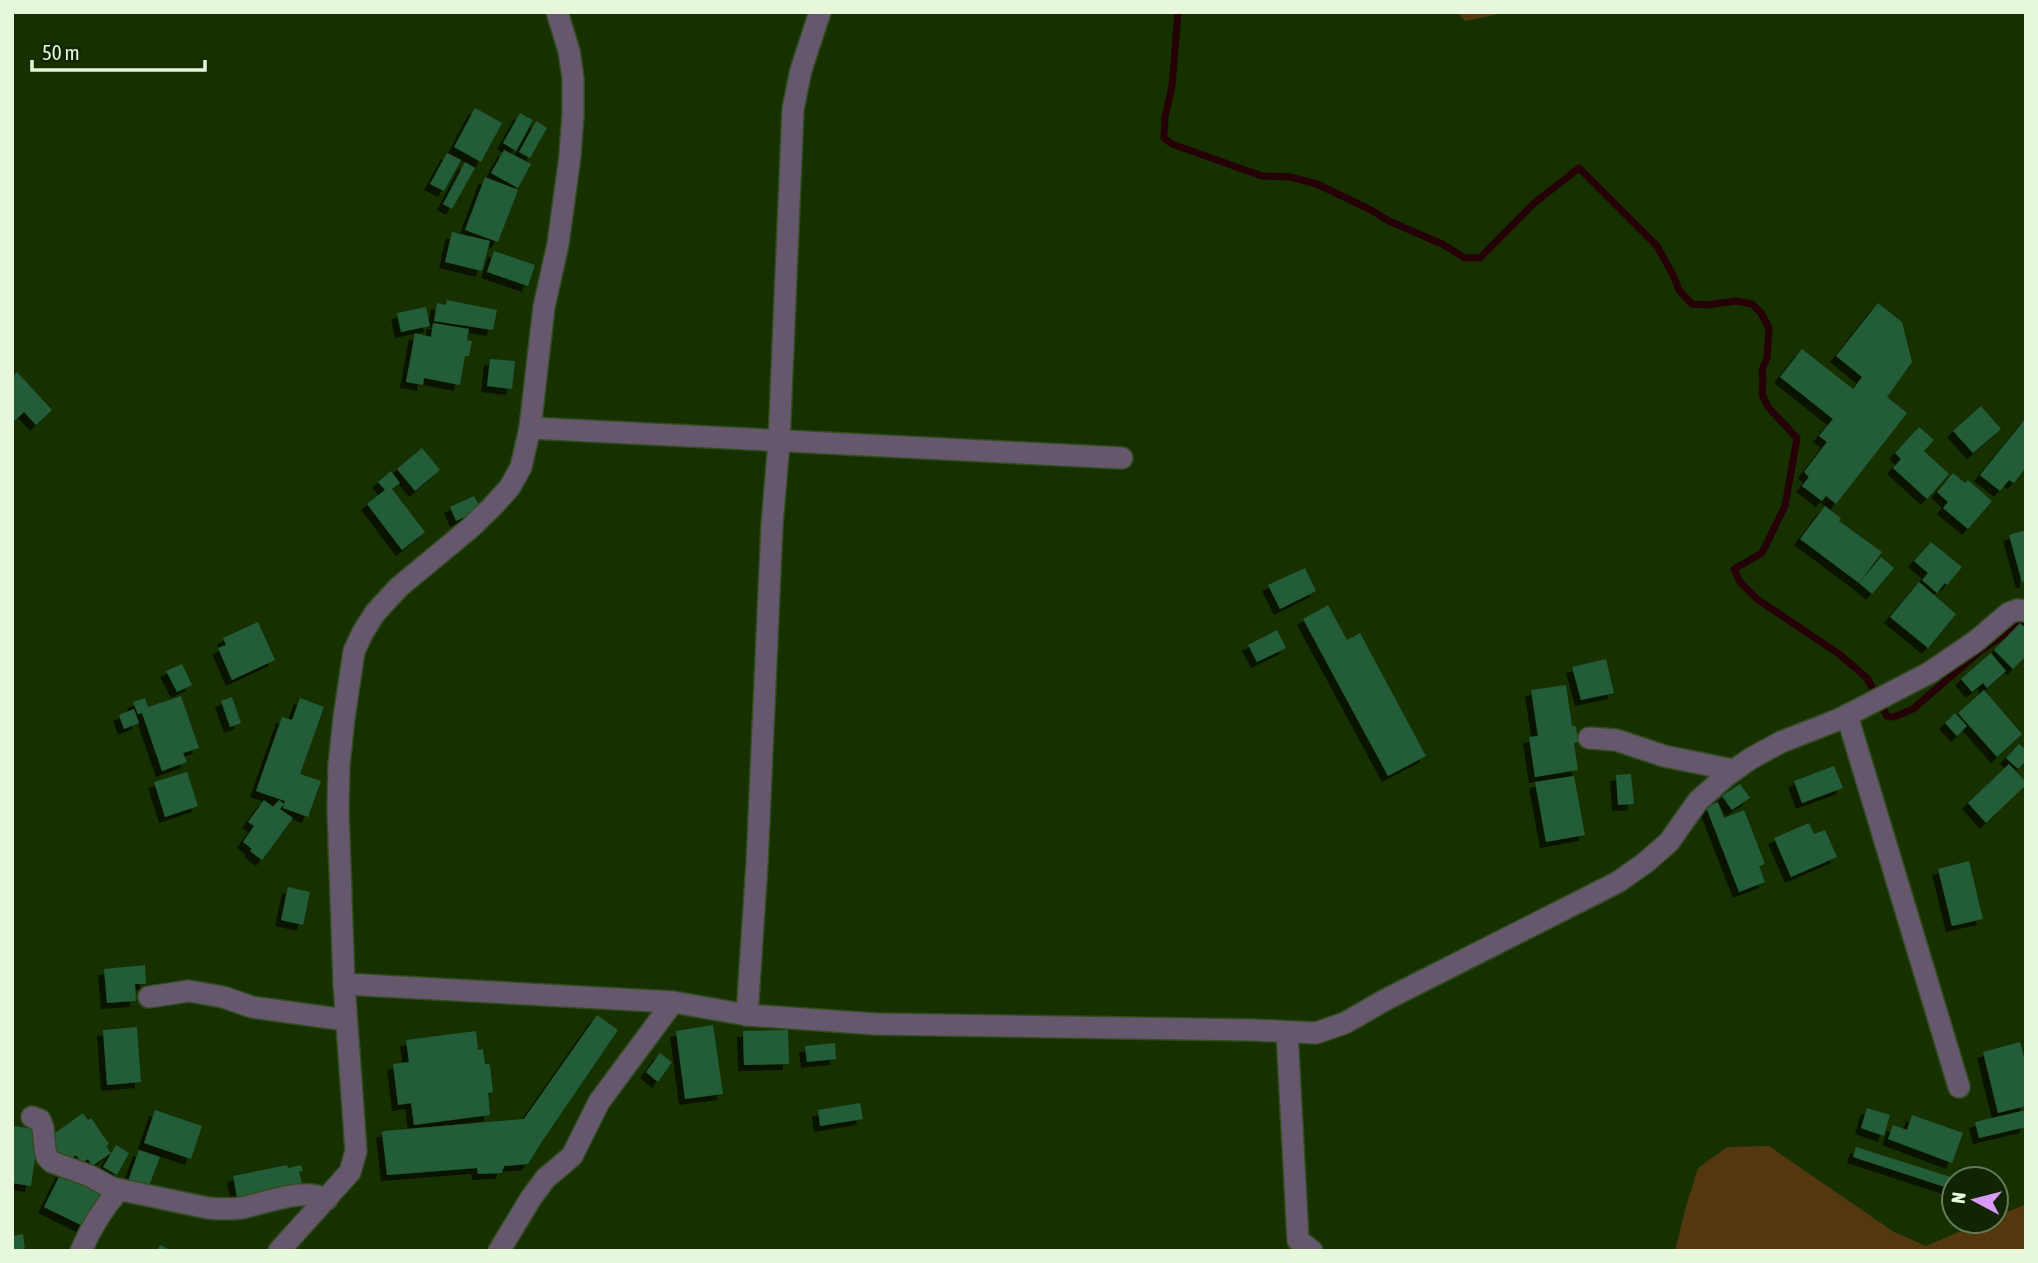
<svg xmlns="http://www.w3.org/2000/svg" width="2038" height="1263" font-family="'Asap Condensed',sans-serif">
<defs>
<filter id="shadow"><feDropShadow dx="-6" dy="6" stdDeviation="0" flood-color="#0009"/></filter>
</defs>
<rect width="100%" height="100%" fill="#163000"/>
<g fill="#53380f">
<path d="M 1457,12 L 1509,12 L 1465,21 Z"/>
<path d="M 1769,1146 L 1894,1232 L 1926,1246 L 1985,1221 L 1996,1221 L 1996,1217 L 2026,1204 L 2026,1251 L 1675,1251 L 1685,1210 L 1698,1168 L 1727,1147 Z"/>
</g>
<g fill="none" stroke-linecap="round" stroke-linejoin="round">
<path stroke="#250107" stroke-width="7" d="M 1178,12 L 1172,86 L 1165,117 L 1164,138 L 1172,144 L 1262,176 L 1290,177 L 1317,184 L 1371,210 L 1389,221 L 1442,244 L 1465,258 L 1480,258 L 1533,204 L 1579,168 L 1657,246 L 1673,275 L 1679,290 L 1692,304 L 1706,305 L 1736,301 L 1752,304 L 1761,313 L 1769,328 L 1767,358 L 1762,370 L 1763,381 L 1762,394 L 1768,407 L 1797,438 L 1785,506 L 1762,553 L 1734,569 L 1740,582 L 1757,599 L 1839,654 L 1867,678 L 1887,716 L 1894,717 L 1913,709 L 1980,651 L 2022,622 L 2026,625"/>
</g>
<g fill="#235b39" filter="url(#shadow)">
<path d="M 475,108 L 502,123 L 481,162 L 454,147 Z"/>
<path d="M 520,113 L 533,120 L 516,151 L 503,143 Z"/>
<path d="M 536,121 L 547,128 L 530,158 L 519,152 Z"/>
<path d="M 504,150 L 531,164 L 518,188 L 491,173 Z"/>
<path d="M 447,153 L 461,160 L 444,191 L 430,184 Z"/>
<path d="M 465,162 L 475,168 L 452,209 L 443,204 Z"/>
<path d="M 485,177 L 518,190 L 498,242 L 465,230 Z"/>
<path d="M 452,232 L 490,241 L 482,271 L 445,262 Z"/>
<path d="M 494,251 L 535,265 L 528,286 L 487,272 Z"/>
<path d="M 447,300 L 497,310 L 493,330 L 434,321 L 437,303 L 446,305 Z"/>
<path d="M 1878,303 L 1902,322 L 1912,362 L 1887,397 L 1907,413 L 1836,504 L 1826,496 L 1822,501 L 1802,486 L 1809,477 L 1804,472 L 1827,442 L 1819,436 L 1833,419 L 1780,377 L 1802,349 L 1853,389 L 1862,377 L 1836,356 Z"/>
<path d="M 426,307 L 430,326 L 401,332 L 397,313 Z"/>
<path d="M 433,323 L 469,329 L 467,340 L 472,341 L 469,356 L 465,356 L 460,385 L 424,378 L 423,385 L 406,382 L 415,333 L 431,337 Z"/>
<path d="M 490,359 L 515,361 L 512,389 L 487,386 Z"/>
<path d="M 17,372 L 52,410 L 36,425 L 24,412 L 12,423 L 12,377 Z"/>
<path d="M 1981,406 L 2001,429 L 1973,453 L 1953,431 Z"/>
<path d="M 2026,418 L 2026,467 L 2014,483 L 2009,480 L 2000,491 L 1980,475 Z"/>
<path d="M 1919,427 L 1934,440 L 1924,451 L 1949,474 L 1927,499 L 1893,468 L 1901,459 L 1895,453 Z"/>
<path d="M 422,448 L 440,470 L 415,491 L 397,469 Z"/>
<path d="M 391,471 L 400,483 L 392,489 L 425,532 L 402,550 L 367,504 L 385,490 L 378,482 Z"/>
<path d="M 1953,473 L 1965,483 L 1968,480 L 1992,501 L 1968,529 L 1943,508 L 1948,502 L 1937,492 Z"/>
<path d="M 474,496 L 481,509 L 456,521 L 450,507 Z"/>
<path d="M 1825,506 L 1841,518 L 1839,521 L 1882,552 L 1859,583 L 1800,539 Z"/>
<path d="M 2026,530 L 2026,581 L 2022,582 L 2009,535 Z"/>
<path d="M 1931,542 L 1962,567 L 1947,585 L 1945,583 L 1937,593 L 1922,580 L 1928,573 L 1914,561 Z"/>
<path d="M 1881,557 L 1894,568 L 1872,594 L 1859,583 Z"/>
<path d="M 1305,568 L 1316,591 L 1280,609 L 1268,585 Z"/>
<path d="M 1919,582 L 1956,614 L 1928,648 L 1890,617 Z"/>
<path d="M 1328,605 L 1347,640 L 1360,633 L 1426,756 L 1388,776 L 1303,619 Z"/>
<path d="M 258,622 L 275,660 L 232,680 L 218,648 L 226,645 L 223,638 Z"/>
<path d="M 2020,623 L 2026,628 L 2026,656 L 2013,669 L 1994,650 Z"/>
<path d="M 1277,630 L 1286,648 L 1257,662 L 1248,645 Z"/>
<path d="M 1991,653 L 2006,671 L 1987,688 L 1983,683 L 1972,692 L 1961,679 Z"/>
<path d="M 1606,659 L 1614,693 L 1581,700 L 1572,667 Z"/>
<path d="M 182,664 L 192,685 L 177,692 L 166,671 Z"/>
<path d="M 1566,685 L 1572,726 L 1576,726 L 1578,742 L 1574,743 L 1578,770 L 1535,777 L 1529,737 L 1538,736 L 1531,690 Z"/>
<path d="M 1984,690 L 2022,734 L 1997,757 L 1958,713 Z"/>
<path d="M 181,696 L 199,748 L 183,753 L 187,762 L 162,771 L 142,713 L 138,714 L 133,702 L 145,698 L 148,707 Z"/>
<path d="M 232,697 L 241,723 L 230,727 L 221,701 Z"/>
<path d="M 300,698 L 324,707 L 300,774 L 321,781 L 308,817 L 283,808 L 285,801 L 256,791 L 282,717 L 292,720 Z"/>
<path d="M 134,709 L 139,723 L 124,729 L 119,715 Z"/>
<path d="M 1955,713 L 1967,726 L 1957,736 L 1945,723 Z"/>
<path d="M 2019,744 L 2026,750 L 2026,761 L 2018,769 L 2006,758 Z"/>
<path d="M 2009,764 L 2026,782 L 2026,785 L 1986,823 L 1968,803 Z"/>
<path d="M 1834,766 L 1843,788 L 1802,803 L 1794,781 Z"/>
<path d="M 187,772 L 198,806 L 165,817 L 154,782 Z"/>
<path d="M 1631,774 L 1634,804 L 1618,805 L 1616,775 Z"/>
<path d="M 1574,776 L 1585,835 L 1546,842 L 1535,782 Z"/>
<path d="M 1740,784 L 1750,798 L 1732,810 L 1722,796 Z"/>
<path d="M 264,800 L 273,807 L 279,800 L 284,804 L 280,809 L 293,818 L 262,860 L 250,851 L 252,849 L 243,842 L 254,826 L 248,822 Z"/>
<path d="M 1718,802 L 1724,818 L 1744,810 L 1765,864 L 1759,866 L 1765,882 L 1739,892 L 1706,807 Z"/>
<path d="M 1809,823 L 1814,834 L 1825,830 L 1837,857 L 1791,877 L 1774,838 Z"/>
<path d="M 1969,861 L 1983,919 L 1952,926 L 1938,869 Z"/>
<path d="M 288,887 L 310,892 L 303,925 L 281,920 Z"/>
<path d="M 145,965 L 146,984 L 135,984 L 136,1001 L 107,1003 L 104,969 Z"/>
<path d="M 597,1015 L 618,1030 L 541,1143 L 528,1164 L 504,1166 L 502,1173 L 478,1174 L 477,1168 L 387,1175 L 382,1132 L 384,1131 L 524,1119 Z"/>
<path d="M 713,1025 L 723,1094 L 685,1099 L 676,1031 Z"/>
<path d="M 137,1027 L 141,1082 L 107,1085 L 103,1030 Z"/>
<path d="M 788,1030 L 789,1064 L 744,1065 L 743,1031 Z"/>
<path d="M 476,1031 L 478,1050 L 483,1049 L 485,1064 L 489,1064 L 490,1066 L 493,1092 L 488,1093 L 490,1115 L 414,1125 L 411,1103 L 398,1105 L 393,1064 L 409,1062 L 406,1040 Z"/>
<path d="M 2020,1042 L 2026,1065 L 2026,1106 L 1998,1113 L 1983,1052 Z"/>
<path d="M 835,1043 L 836,1059 L 807,1062 L 805,1046 Z"/>
<path d="M 660,1053 L 672,1062 L 658,1082 L 646,1072 Z"/>
<path d="M 860,1103 L 863,1119 L 820,1126 L 818,1110 Z"/>
<path d="M 1867,1108 L 1890,1115 L 1884,1136 L 1861,1128 Z"/>
<path d="M 155,1110 L 202,1126 L 191,1159 L 144,1143 Z"/>
<path d="M 2026,1110 L 2026,1127 L 1979,1138 L 1975,1122 Z"/>
<path d="M 83,1113 L 88,1120 L 91,1118 L 109,1144 L 106,1146 L 111,1153 L 92,1166 L 88,1159 L 82,1163 L 76,1155 L 66,1163 L 48,1138 Z"/>
<path d="M 1912,1115 L 1963,1133 L 1952,1163 L 1888,1139 L 1893,1125 L 1907,1130 Z"/>
<path d="M 14,1126 L 39,1130 L 31,1186 L 12,1183 Z"/>
<path d="M 116,1145 L 129,1153 L 117,1175 L 103,1167 Z"/>
<path d="M 1856,1147 L 1954,1178 L 1951,1189 L 1853,1157 Z"/>
<path d="M 139,1150 L 160,1157 L 148,1188 L 128,1181 Z"/>
<path d="M 287,1165 L 288,1168 L 301,1165 L 303,1171 L 299,1171 L 302,1184 L 237,1197 L 233,1176 Z"/>
<path d="M 62,1171 L 103,1191 L 85,1227 L 44,1207 Z"/>
<path d="M 23,1234 L 25,1251 L 12,1251 L 12,1236 Z"/>
<path d="M 160,1245 L 172,1251 L 157,1251 Z"/>
</g>
<g fill="none" stroke-linecap="round" stroke-linejoin="round">
<defs>
<g id="minor">
<path d="M 530,428 L 1122,458"/>
<path d="M 1847,715 L 1959,1087"/>
<path d="M 1589,738 L 1616,740 L 1664,756 L 1733,770"/>
<path d="M 344,984 L 673,1002 L 747,1015 L 876,1024 L 1252,1030 L 1316,1033 L 1345,1023 L 1385,1000 L 1618,882 L 1645,863 L 1669,842 L 1698,801 L 1726,776 L 1750,759 L 1781,742 L 1840,719 L 1929,673 L 1976,641 L 2009,613 L 2017,610 L 2026,611"/>
<path d="M 149,997 L 189,991 L 223,997 L 252,1007 L 346,1020"/>
<path d="M 747,1015 L 757,864 L 772,525 L 779,442 L 793,109 L 801,70 L 820,12"/>
<path d="M 1287,1032 L 1298,1240 L 1312,1251"/>
<path d="M 32,1117 L 40,1120 L 43,1128 L 45,1149 L 47,1157 L 52,1162 L 90,1176 L 112,1188 L 208,1208 C 220,1209 234,1210 246,1207 C 273,1201 300,1188 327,1199"/>
<path d="M 81,1251 C 91,1227 102,1209 119,1190"/>
<path d="M 279,1251 L 350,1172 L 356,1151 L 344,984 L 338,810 L 339,765 L 344,718 L 354,651 L 363,632 L 375,613 L 399,587 L 469,529 L 492,507 L 510,487 L 521,467 L 530,428 L 544,307 L 558,244 L 570,156 L 573,114 L 573,78 L 569,51 L 557,12"/>
<path d="M 499,1251 L 531,1198 L 546,1178 L 572,1156 L 599,1102 L 673,1002"/>
</g>
</defs>
<use href="#minor" stroke="#334c1f" stroke-width="24"/>
<use href="#minor" stroke="#65576c" stroke-width="21"/>
</g>
<rect width="2038" height="1263" fill="none" stroke="#e6f7dc" stroke-width="28"/>
<g transform="translate(1975 1200) rotate(277)"><circle r="33" fill="#112502" stroke="#667959" stroke-width="2"/>
<path d="M0-5L12 26L0 18L-12 26Z" fill="#d99af7"/>
<text y="-10" font-size="19" font-weight="bold" text-anchor="middle" fill="#e6f7dc">N</text>
</g>
<path d="M32 60v10h173v-10" fill="none" stroke="#e6f7dc" stroke-width="3.5"/>
<text x="42" y="60" font-size="21" fill="#e6f7dc" stroke="#112502" stroke-width="5" paint-order="stroke">50 m</text>
</svg>
